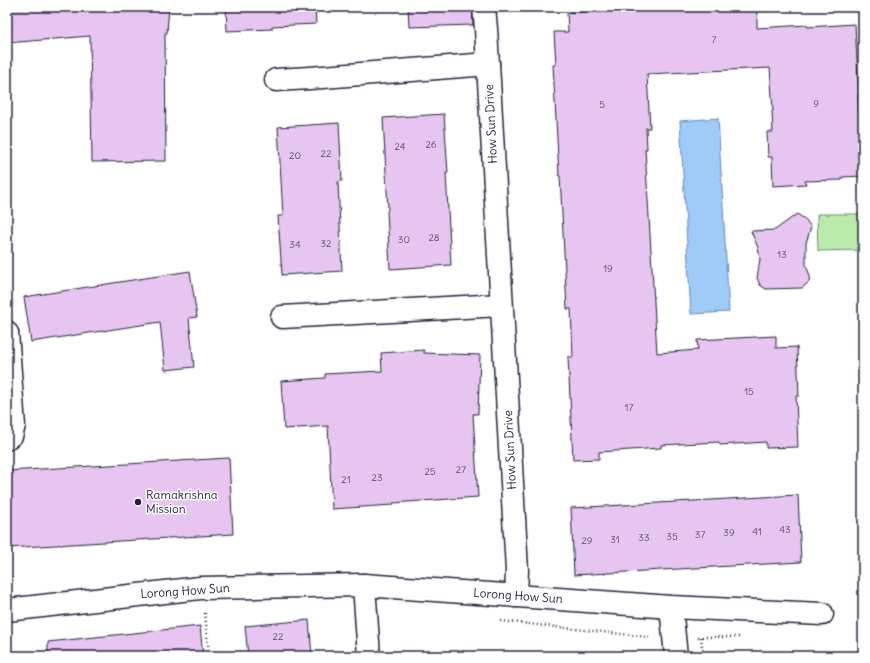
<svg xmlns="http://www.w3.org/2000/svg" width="870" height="663" font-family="Delius,sans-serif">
<rect width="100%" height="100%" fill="#fff"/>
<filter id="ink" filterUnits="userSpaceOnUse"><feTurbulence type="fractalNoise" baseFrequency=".025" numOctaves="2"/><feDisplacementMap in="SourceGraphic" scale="8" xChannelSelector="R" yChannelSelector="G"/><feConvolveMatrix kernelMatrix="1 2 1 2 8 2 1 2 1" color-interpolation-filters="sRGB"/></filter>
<g filter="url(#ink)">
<path fill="#bbebaa" stroke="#6e8672" d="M 817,214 L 863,214 L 863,250 L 818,251 Z"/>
<path fill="#9ecbf8" stroke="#6c87ac" d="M 718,118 L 729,312 L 691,314 L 680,121 Z"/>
<g fill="#e6c5f1" stroke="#22223b">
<path d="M 7,7 L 169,7 L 167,33 L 165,33 L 166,161 L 92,162 L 90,36 L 7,43 Z"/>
<path d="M 226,7 L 315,7 L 316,24 L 272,26 L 272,29 L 227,31 Z"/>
<path d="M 408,7 L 472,7 L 473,25 L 409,27 Z"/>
<path d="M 656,7 L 757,7 L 757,28 L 807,25 L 807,27 L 855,24 L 859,95 L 858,95 L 860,143 L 863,143 L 863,176 L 842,177 L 842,180 L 805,181 L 806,184 L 773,186 L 772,157 L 768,157 L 767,132 L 773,132 L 772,111 L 773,111 L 770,68 L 647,74 L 650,128 L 646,128 L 647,149 L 645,149 L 657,353 L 698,350 L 697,340 L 776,336 L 776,348 L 797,347 L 799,396 L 796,396 L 798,447 L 766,448 L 766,442 L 720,445 L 719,442 L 661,445 L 661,448 L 599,452 L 599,459 L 573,460 L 568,357 L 573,357 L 571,309 L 567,309 L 560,176 L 559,176 L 553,65 L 556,65 L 554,32 L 568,32 L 567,13 Z"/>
<path d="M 444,114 L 448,173 L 446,173 L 451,265 L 390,269 L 387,211 L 388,210 L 383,118 Z"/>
<path d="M 339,123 L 342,181 L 338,182 L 342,271 L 282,275 L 278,216 L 283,216 L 278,127 Z"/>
<path d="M 797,214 L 806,220 L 811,227 L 806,243 L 806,265 L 810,276 L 809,282 L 802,288 L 766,289 L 760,285 L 757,278 L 760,259 L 758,248 L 751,231 L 775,230 Z"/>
<path d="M 190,271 L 197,317 L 189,318 L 194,367 L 165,370 L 160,322 L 31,342 L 24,297 Z"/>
<path d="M 424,350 L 424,353 L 480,355 L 478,414 L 473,414 L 478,497 L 393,503 L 393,505 L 332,509 L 328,426 L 284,429 L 281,381 L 325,378 L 325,374 L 382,371 L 381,353 Z"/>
<path d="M 229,458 L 233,534 L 7,548 L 7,471 Z"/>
<path d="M 798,495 L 801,562 L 574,575 L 571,508 Z"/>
<path d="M 309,620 L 312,656 L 248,656 L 245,626 Z"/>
<path d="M 200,626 L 203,656 L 48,656 L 48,642 Z"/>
</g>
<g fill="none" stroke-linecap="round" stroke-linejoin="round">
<defs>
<path id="service" d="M 7,327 L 11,332 L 18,426 L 15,437 L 7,443"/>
<g id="minor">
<path d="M 484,7 L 486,29 L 517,570 L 516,596"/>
<path d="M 276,80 L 310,78 L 488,64"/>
<path d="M 282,317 L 501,305"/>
<path d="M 364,585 L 369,656"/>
<path d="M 671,607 L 676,656"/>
<path d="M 7,610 L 200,588 L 364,585 L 671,607 L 822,614"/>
</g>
</defs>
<use href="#service" stroke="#22223b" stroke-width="17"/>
<use href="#minor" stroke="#22223b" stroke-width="25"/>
<g stroke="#22223b" stroke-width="2.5" stroke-dasharray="1 3" stroke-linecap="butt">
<path d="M 205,613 L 209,656"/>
<path d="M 501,621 L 649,637"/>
<path d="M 698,637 L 741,637"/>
<path d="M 701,637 L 703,656"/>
</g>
<use href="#service" stroke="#fff" stroke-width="14"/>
<use href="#minor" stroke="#fff" stroke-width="22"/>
</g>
</g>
<circle fill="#22223b" stroke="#fff" stroke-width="1.5" cx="138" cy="502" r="4"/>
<g text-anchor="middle" stroke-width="3" stroke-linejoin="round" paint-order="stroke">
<g font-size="10" fill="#534b68">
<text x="714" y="43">7</text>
<text x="816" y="107">9</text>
<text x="602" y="108">5</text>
<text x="431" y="148">26</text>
<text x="400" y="150">24</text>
<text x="326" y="157">22</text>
<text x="295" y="159">20</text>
<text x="434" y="241">28</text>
<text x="404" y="243">30</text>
<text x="326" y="247">32</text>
<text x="295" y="248">34</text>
<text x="782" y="258">13</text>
<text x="608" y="272">19</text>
<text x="749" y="395">15</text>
<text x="629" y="411">17</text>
<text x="461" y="473">27</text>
<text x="430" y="475">25</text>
<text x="377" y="481">23</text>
<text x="346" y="483">21</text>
<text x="785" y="533">43</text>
<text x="757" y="535">41</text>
<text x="729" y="536">39</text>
<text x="700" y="538">37</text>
<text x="672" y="540">35</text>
<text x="644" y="541">33</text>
<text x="615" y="543">31</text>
<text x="587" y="544">29</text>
<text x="278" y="640">22</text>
</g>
<g font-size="12" fill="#22223b" stroke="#fff">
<text transform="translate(491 124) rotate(-93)" y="4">How Sun Drive</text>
<text transform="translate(510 450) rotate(-93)" y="4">How Sun Drive</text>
<text transform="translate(185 591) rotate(-4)" y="4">Lorong How Sun</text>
<text transform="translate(518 596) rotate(4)" y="4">Lorong How Sun</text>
</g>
<g font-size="12" fill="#22223b" stroke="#fff" text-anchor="start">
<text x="146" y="499">Ramakrishna<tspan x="146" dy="14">Mission</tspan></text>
</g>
</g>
<rect width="870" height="663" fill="none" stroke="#fff" stroke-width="24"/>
<rect x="12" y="12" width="846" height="639" fill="none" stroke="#22223b" stroke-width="1.5" filter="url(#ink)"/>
</svg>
